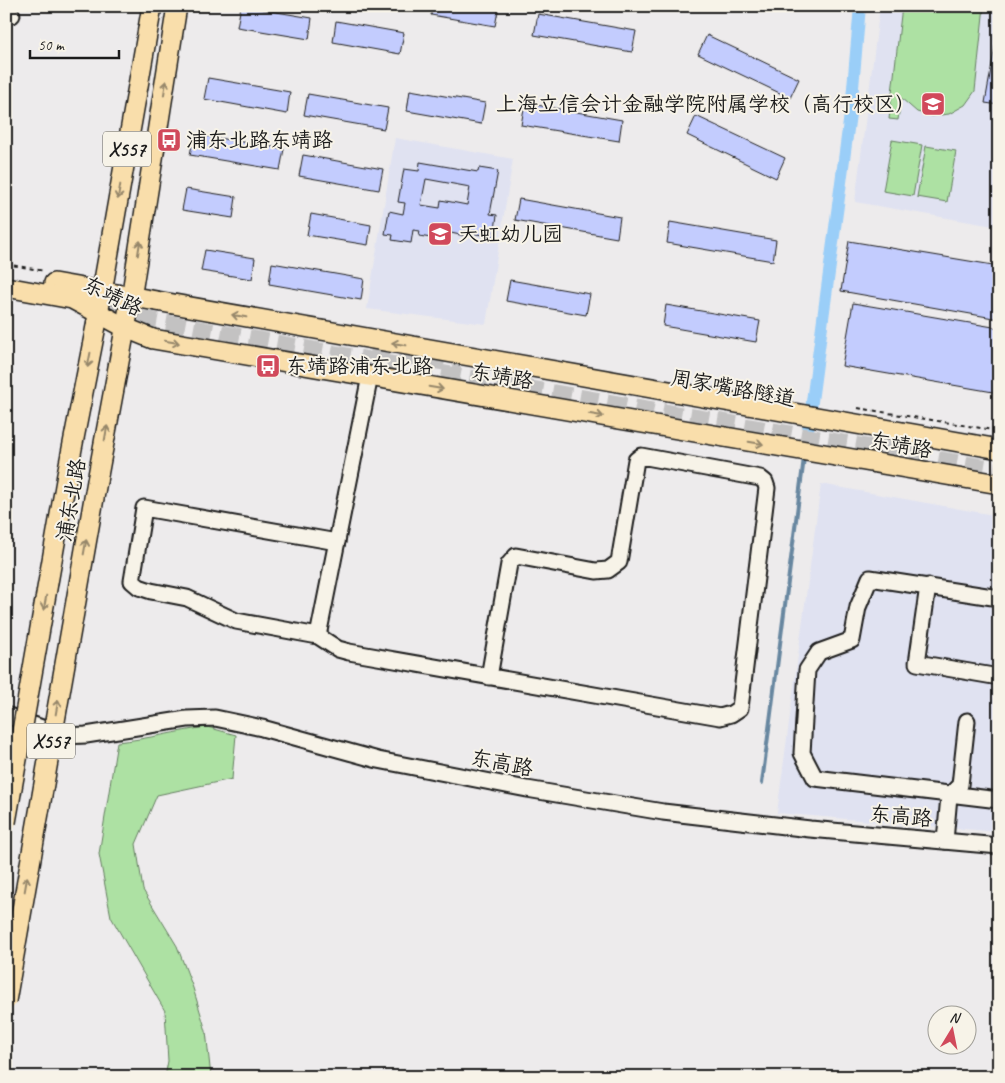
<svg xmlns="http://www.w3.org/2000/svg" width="1005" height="1083" font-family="Caveat,'LXGW WenKai TC',sans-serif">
<rect width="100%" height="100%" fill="#edebec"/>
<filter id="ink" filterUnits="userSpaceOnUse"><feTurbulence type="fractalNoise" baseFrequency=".02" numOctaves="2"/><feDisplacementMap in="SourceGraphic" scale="10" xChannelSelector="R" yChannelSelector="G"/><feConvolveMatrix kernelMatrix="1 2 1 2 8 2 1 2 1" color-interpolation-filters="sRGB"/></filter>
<g filter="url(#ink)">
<g fill="#e0e2f1">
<path d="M 880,6 L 999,6 L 999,227 L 855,202 Z"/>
<path d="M 395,138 L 513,159 L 486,324 L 367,309 Z"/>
<path d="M 821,484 L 999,516 L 999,832 L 777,813 Z"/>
</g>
<g fill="#ade1a3" stroke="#647e60">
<path d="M 902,6 L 984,6 L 975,91 L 965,105 L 949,114 L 932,116 L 917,112 L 901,98 L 898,120 L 889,119 Z"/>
<path d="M 892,140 L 922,145 L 913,196 L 883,191 Z"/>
<path d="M 926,146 L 956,151 L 947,202 L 917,197 Z"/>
<path d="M 207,727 L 236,735 L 232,779 L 157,795 L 136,844 L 143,890 L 177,946 L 193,988 L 206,1031 L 211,1077 L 165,1077 L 168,1061 L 165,1011 L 111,917 L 99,854 L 117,742 C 148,739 177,731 207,727 Z"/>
</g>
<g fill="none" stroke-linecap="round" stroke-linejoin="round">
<path stroke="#6887a0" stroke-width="4" d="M 762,783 L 804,458"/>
<g stroke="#9acef8" stroke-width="12">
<path d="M 811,409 L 852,99 L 860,6"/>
<path d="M 806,444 L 809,423"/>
</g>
</g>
<g fill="#c3ccfe" stroke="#1c1c1c" fill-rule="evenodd">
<path d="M 241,6 L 312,18 L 309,39 L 237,27 Z"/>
<path d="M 433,6 L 499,6 L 495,26 L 431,15 Z"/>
<path d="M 538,14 L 636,31 L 632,52 L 534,35 Z"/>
<path d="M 336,21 L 404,33 L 400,54 L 333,42 Z"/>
<path d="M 999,24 L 998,83 L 999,105 L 985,103 Z"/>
<path d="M 707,35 L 799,79 L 790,98 L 698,54 Z"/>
<path d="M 208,78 L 290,92 L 287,114 L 204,99 Z"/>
<path d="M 410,90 L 485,103 L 481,124 L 407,111 Z"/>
<path d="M 308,94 L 388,108 L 384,129 L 304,115 Z"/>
<path d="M 525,103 L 622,120 L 619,141 L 521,125 Z"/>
<path d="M 696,116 L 785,158 L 776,178 L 687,135 Z"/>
<path d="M 194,134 L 284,149 L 280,170 L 190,155 Z"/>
<path d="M 303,155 L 383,169 L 379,190 L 299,176 Z"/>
<path d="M 420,162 L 478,172 L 479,168 L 498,171 L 490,214 L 497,215 L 494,237 L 465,232 L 465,236 L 446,232 L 447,228 L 439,226 L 437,239 L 419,236 L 420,231 L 413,230 L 411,243 L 392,240 L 393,235 L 385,234 L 389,211 L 403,214 L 405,203 L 398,202 L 404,169 L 419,171 ZM 426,179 L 470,187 L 467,205 L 441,200 L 440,208 L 421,205 Z"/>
<path d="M 186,189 L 236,197 L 233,218 L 182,210 Z"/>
<path d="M 519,199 L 620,217 L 617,238 L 515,220 Z"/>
<path d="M 311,214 L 371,225 L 368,245 L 307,235 Z"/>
<path d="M 670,222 L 776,240 L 773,261 L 667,243 Z"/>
<path d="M 849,241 L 999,266 L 999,319 L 841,291 Z"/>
<path d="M 205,250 L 255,258 L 252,279 L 201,271 Z"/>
<path d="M 272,263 L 364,279 L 361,300 L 269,284 Z"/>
<path d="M 510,280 L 590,294 L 586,315 L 506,301 Z"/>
<path d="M 853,303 L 999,328 L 999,393 L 842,366 Z"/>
<path d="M 666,305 L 760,321 L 756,342 L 663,326 Z"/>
</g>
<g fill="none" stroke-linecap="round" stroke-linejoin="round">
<g stroke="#c3c2c2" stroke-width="19" stroke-dasharray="19 9" stroke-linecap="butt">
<path d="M 111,314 L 462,378 L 999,471"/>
<path d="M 371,348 L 461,364"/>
</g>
<defs>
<g id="minor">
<path d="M 6,14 L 12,15"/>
<path d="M 337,542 L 144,508 L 132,581 L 139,587 L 151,591 L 187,598 L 236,621 L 318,636 L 338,649 L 349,652 L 720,717 L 731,714 L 740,708 L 767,488 L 765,482 L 760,478 L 641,456 L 636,460 L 619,562 L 608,570 L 596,571 L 516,556 L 509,564 L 489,677"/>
<path d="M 928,586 L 917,663 L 999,677"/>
<path d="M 999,598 L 870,578 L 858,607 L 852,640 L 819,652 L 807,670 L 802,753 L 815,778 L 999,800"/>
<path d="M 318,636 L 370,376"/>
<path d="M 6,715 L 64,736 L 86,735 L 187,719 L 215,718 L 262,728 L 378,760 L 527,789 L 663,812 L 810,829 L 999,846"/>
<path d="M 945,841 L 949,796 L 960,785 L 967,721"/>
</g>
<g id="major">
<path d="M 54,283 L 999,449"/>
<path d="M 6,287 L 72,299 L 126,328 L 153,339 L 999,484"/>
<path d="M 68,469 L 96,326 L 152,6"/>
<path d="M 97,481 L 133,286 L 177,6"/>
</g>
</defs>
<use href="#minor" stroke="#1c1c1c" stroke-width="19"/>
<use href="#major" stroke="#1c1c1c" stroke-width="22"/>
<g stroke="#1c1c1c" stroke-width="2" stroke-dasharray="4 4" stroke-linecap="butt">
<path d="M 6,264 L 45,271"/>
<path d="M 858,408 L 999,431"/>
</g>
<use href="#minor" stroke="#f7f3e8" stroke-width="15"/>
<use href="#major" stroke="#f9deab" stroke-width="19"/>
<defs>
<g id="major-bridge">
<path d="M 6,822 L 68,469"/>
<path d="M 6,1001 L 97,481"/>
</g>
</defs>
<use href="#major-bridge" stroke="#1c1c1c" stroke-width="22" stroke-linecap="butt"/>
<use href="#major-bridge" stroke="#f9deab" stroke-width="19"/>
</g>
<defs><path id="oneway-shaft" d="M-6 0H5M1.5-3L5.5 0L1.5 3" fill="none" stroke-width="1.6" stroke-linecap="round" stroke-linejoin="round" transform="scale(1.25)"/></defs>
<g stroke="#96876b">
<use href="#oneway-shaft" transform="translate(165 88) rotate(-81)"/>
<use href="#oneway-shaft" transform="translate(119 192) rotate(100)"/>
<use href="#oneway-shaft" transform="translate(139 248) rotate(-81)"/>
<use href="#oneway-shaft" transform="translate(239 316) rotate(-170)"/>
<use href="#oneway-shaft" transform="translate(172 342) rotate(10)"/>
<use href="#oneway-shaft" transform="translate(399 344) rotate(-170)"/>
<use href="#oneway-shaft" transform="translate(89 360) rotate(101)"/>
<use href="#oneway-shaft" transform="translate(436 388) rotate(10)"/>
<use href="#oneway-shaft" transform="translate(596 415) rotate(10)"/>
<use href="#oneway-shaft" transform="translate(106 433) rotate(-80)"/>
<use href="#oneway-shaft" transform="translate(756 443) rotate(10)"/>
<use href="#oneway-shaft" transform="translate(85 547) rotate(-80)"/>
<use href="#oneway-shaft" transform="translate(45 603) rotate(100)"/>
<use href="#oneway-shaft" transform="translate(57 707) rotate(-80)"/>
<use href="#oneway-shaft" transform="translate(26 884) rotate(-80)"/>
</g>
</g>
<defs>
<symbol id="university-square" viewBox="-11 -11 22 22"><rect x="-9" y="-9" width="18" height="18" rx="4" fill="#d1495b" stroke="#f7f3e8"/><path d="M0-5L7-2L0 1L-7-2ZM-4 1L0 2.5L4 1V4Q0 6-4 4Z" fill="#fff"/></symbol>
<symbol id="bus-square" viewBox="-11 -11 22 22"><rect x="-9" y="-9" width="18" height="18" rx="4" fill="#d1495b" stroke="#f7f3e8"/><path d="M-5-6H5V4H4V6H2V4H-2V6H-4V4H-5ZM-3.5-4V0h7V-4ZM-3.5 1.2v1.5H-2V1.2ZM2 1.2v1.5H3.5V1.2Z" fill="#fff"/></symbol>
<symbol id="school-square" viewBox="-11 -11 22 22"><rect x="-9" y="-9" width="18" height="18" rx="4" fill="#d1495b" stroke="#f7f3e8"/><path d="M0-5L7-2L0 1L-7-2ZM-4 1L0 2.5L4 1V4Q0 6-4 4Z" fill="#fff"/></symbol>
</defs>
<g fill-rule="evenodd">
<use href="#university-square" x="919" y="90" width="28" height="28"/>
<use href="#bus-square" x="155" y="126" width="28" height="28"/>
<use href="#school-square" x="426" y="220" width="28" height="28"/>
<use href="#bus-square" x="254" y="352" width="28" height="28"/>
</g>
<g text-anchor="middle" stroke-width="4" stroke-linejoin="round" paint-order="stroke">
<g fill="#f7f3e8" stroke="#5e5c59" stroke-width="1">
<rect x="103" y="131.5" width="48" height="35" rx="4"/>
<rect x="27" y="723.5" width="48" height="35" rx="4"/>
</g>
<g font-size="20" font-weight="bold" fill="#1c1c1c">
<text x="127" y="156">X557</text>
<text x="51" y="748">X557</text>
</g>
<g font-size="21" fill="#1c1c1c" stroke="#f7f3e8" text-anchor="start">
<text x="916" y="111" text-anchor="end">上海立信会计金融学院附属学校（高行校区）</text>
<text x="186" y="147">浦东北路东靖路</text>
<text x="458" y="241">天虹幼儿园</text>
<text x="286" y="373">东靖路浦东北路</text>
</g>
<g font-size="21" fill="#1c1c1c" stroke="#f7f3e8">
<text transform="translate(113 296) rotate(26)" y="7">东靖路</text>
<text transform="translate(502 376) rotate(10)" y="7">东靖路</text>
<text transform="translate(733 388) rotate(10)" y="7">周家嘴路隧道</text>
<text transform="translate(901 445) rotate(10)" y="7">东靖路</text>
<text transform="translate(71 500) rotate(-80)" y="7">浦东北路</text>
<text transform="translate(502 763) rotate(11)" y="7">东高路</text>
<text transform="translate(901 816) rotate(5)" y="7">东高路</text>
</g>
</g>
<rect width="1005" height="1083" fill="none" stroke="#f7f3e8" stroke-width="25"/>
<rect x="12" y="12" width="980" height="1058" fill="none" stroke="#1c1c1c" stroke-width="2" filter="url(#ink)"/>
<g transform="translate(952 1030) rotate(10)"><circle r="24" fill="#f7f3e8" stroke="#9f9d96"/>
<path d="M0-4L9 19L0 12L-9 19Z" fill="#d1495b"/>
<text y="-8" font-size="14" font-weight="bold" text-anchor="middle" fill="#1c1c1c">N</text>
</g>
<path d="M30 50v8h89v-8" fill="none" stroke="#1c1c1c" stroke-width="2.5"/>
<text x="38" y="50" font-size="15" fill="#1c1c1c" stroke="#f7f3e8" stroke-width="4" paint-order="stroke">50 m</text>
</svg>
